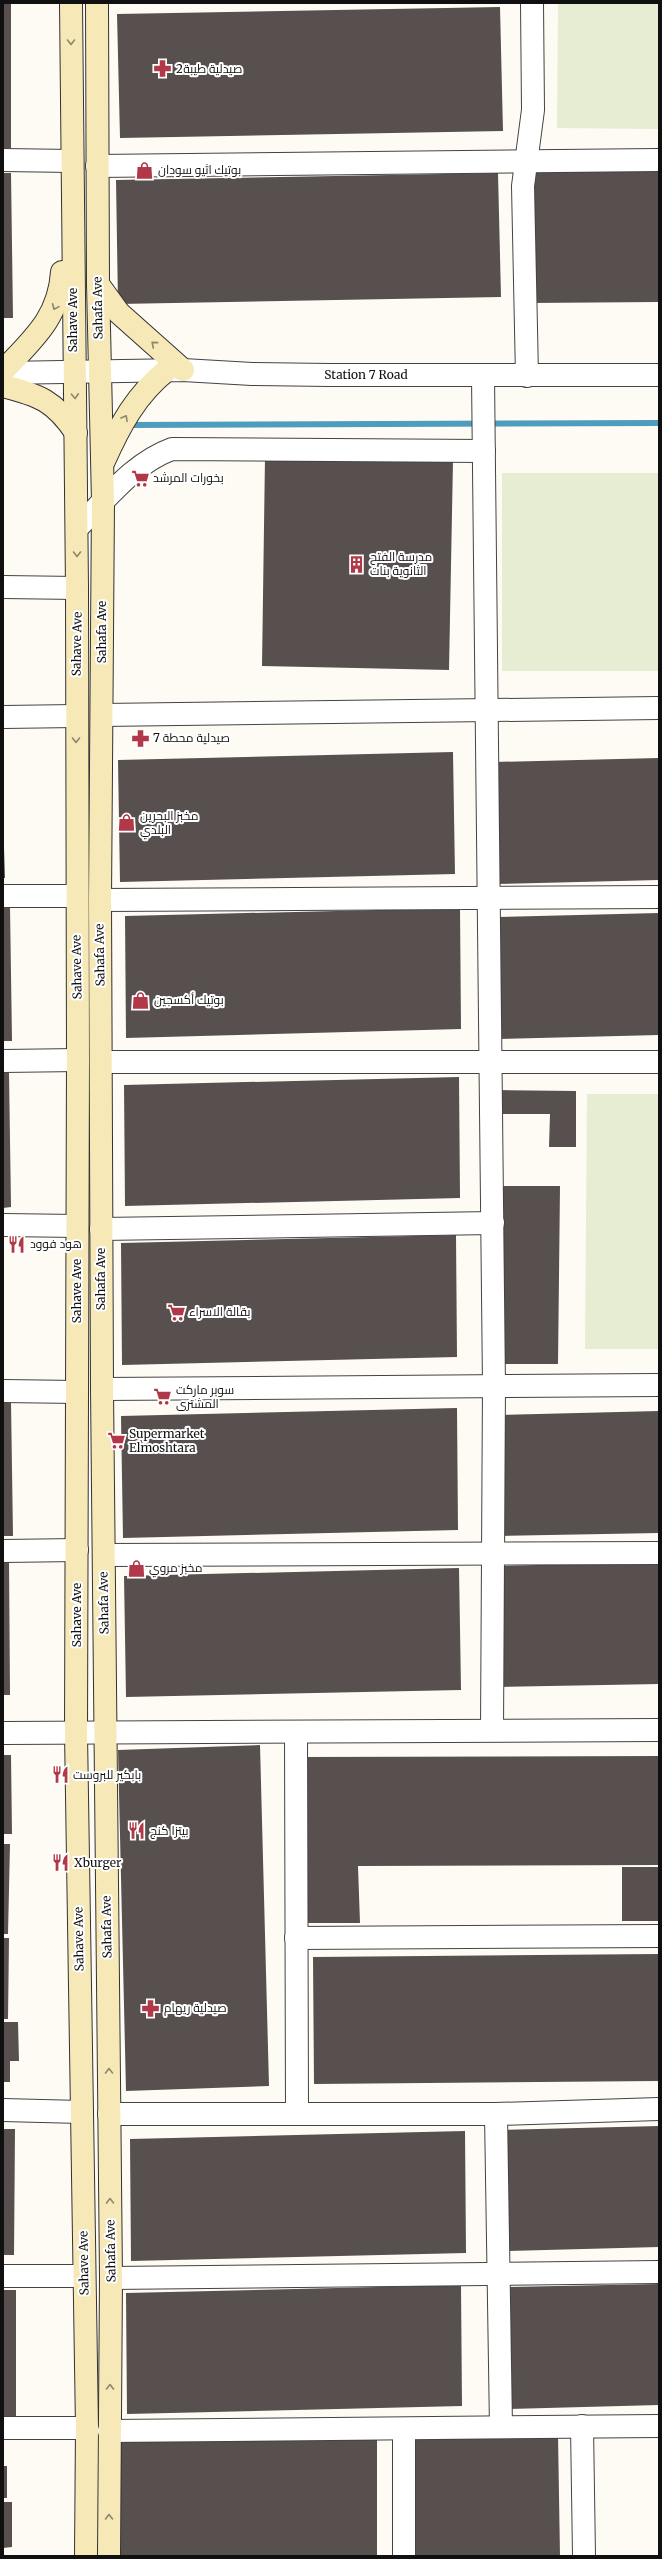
<svg xmlns="http://www.w3.org/2000/svg" width="662" height="2559" font-family="Merriweather,Cairo,serif">
<rect width="100%" height="100%" fill="#fefbf4"/>
<g fill="#e6edd2">
<path d="M 558,3 L 659,3 L 659,129 L 557,128 Z"/>
<rect x="502" y="473" width="157" height="198"/>
<path d="M 587,1094 L 659,1094 L 659,1349 L 585,1349 Z"/>
</g>
<g fill="none" stroke-linecap="round" stroke-linejoin="round">
<path stroke="#4e9cbe" stroke-width="6" d="M 127,425 L 659,423"/>
</g>
<g fill="#57504e">
<rect x="3" y="3" width="8" height="145"/>
<path d="M 500,7 L 503,131 L 120,138 L 117,14 Z"/>
<path d="M 659,166 L 659,302 L 529,303 L 528,167 Z"/>
<path d="M 3,173 L 11,173 L 13,318 L 3,318 Z"/>
<path d="M 498,173 L 501,297 L 118,304 L 116,180 Z"/>
<path d="M 265,457 L 453,461 L 449,670 L 262,666 Z"/>
<path d="M 453,752 L 455,874 L 120,882 L 118,760 Z"/>
<path d="M 659,758 L 659,880 L 496,884 L 494,762 Z"/>
<path d="M 3,848 L 4,848 L 5,878 L 3,878 Z"/>
<path d="M 3,907 L 10,907 L 12,1041 L 3,1041 Z"/>
<path d="M 460,908 L 461,1029 L 126,1038 L 125,916 Z"/>
<path d="M 659,913 L 659,1035 L 496,1039 L 495,917 Z"/>
<path d="M 3,1073 L 9,1073 L 11,1207 L 3,1208 Z"/>
<path d="M 459,1077 L 460,1198 L 125,1206 L 124,1085 Z"/>
<path d="M 498,1090 L 576,1091 L 576,1147 L 549,1147 L 550,1114 L 497,1114 Z"/>
<path d="M 503,1186 L 560,1186 L 558,1364 L 501,1364 Z"/>
<path d="M 456,1235 L 457,1357 L 122,1365 L 121,1243 Z"/>
<path d="M 3,1402 L 11,1402 L 13,1536 L 3,1536 Z"/>
<path d="M 457,1408 L 458,1530 L 123,1538 L 121,1416 Z"/>
<path d="M 659,1411 L 659,1533 L 501,1536 L 499,1415 Z"/>
<path d="M 3,1561 L 9,1561 L 10,1695 L 3,1695 Z"/>
<path d="M 659,1562 L 659,1684 L 500,1687 L 499,1566 Z"/>
<path d="M 459,1568 L 461,1690 L 126,1697 L 124,1576 Z"/>
<path d="M 260,1745 L 269,2086 L 126,2091 L 118,1750 Z"/>
<path d="M 3,1755 L 11,1755 L 12,1834 L 3,1834 Z"/>
<path d="M 659,1756 L 659,1865 L 358,1866 L 360,1923 L 304,1923 L 303,1757 Z"/>
<path d="M 3,1844 L 10,1844 L 8,1934 L 3,1934 Z"/>
<rect x="622" y="1867" width="37" height="54"/>
<path d="M 3,1938 L 9,1938 L 8,2019 L 3,2019 Z"/>
<path d="M 659,1954 L 659,2081 L 314,2084 L 313,1957 Z"/>
<path d="M 3,2022 L 18,2022 L 19,2061 L 10,2061 L 10,2082 L 3,2082 Z"/>
<path d="M 659,2126 L 659,2247 L 504,2251 L 503,2130 Z"/>
<path d="M 3,2129 L 15,2129 L 14,2255 L 3,2255 Z"/>
<path d="M 465,2131 L 466,2253 L 131,2261 L 130,2139 Z"/>
<path d="M 659,2284 L 659,2405 L 509,2409 L 507,2287 Z"/>
<path d="M 461,2285 L 462,2406 L 127,2414 L 126,2293 Z"/>
<rect x="3" y="2290" width="13" height="126"/>
<path d="M 558,2435 L 560,2556 L 415,2556 L 414,2436 Z"/>
<path d="M 117,2438 L 377,2439 L 377,2556 L 117,2556 Z"/>
<rect x="3" y="2466" width="4" height="32"/>
<path d="M 3,2502 L 12,2502 L 12,2547 L 3,2548 Z"/>
</g>
<g fill="none" stroke-linecap="round" stroke-linejoin="round">
<defs>
<g id="minor">
<path d="M 3,160 L 72,161"/>
<path d="M 97,166 L 659,160"/>
<path d="M 483,376 L 494,1386 L 492,1730"/>
<path d="M 527,376 L 523,186 L 533,110 L 532,3"/>
<path d="M 77,528 C 106,500 133,463 172,449 L 484,451"/>
<path d="M 3,587 L 77,588"/>
<path d="M 102,715 L 659,708"/>
<path d="M 3,717 L 76,716"/>
<path d="M 3,896 L 76,896"/>
<path d="M 100,900 L 659,897"/>
<path d="M 3,1061 L 78,1060"/>
<path d="M 101,1062 L 659,1062"/>
<path d="M 3,1225 L 77,1226"/>
<path d="M 101,1229 L 493,1223"/>
<path d="M 102,1389 L 659,1385"/>
<path d="M 3,1391 L 77,1392"/>
<path d="M 3,1551 L 77,1550"/>
<path d="M 104,1555 L 659,1553"/>
<path d="M 296,1732 L 297,2113"/>
<path d="M 3,1733 L 659,1730"/>
<path d="M 296,1938 L 659,1936"/>
<path d="M 3,2110 L 81,2112"/>
<path d="M 109,2114 L 496,2114 L 659,2109"/>
<path d="M 496,2114 L 501,2427"/>
<path d="M 3,2276 L 84,2276"/>
<path d="M 111,2278 L 659,2272"/>
<path d="M 582,2426 L 584,2556"/>
<path d="M 3,2428 L 87,2428"/>
<path d="M 404,2430 L 404,2556"/>
<path d="M 109,2431 L 659,2426"/>
</g>
<path id="tertiary" d="M 3,373 L 183,370 L 252,374 L 330,375 L 659,375"/>
<g id="secondary">
<path d="M 71,3 L 77,588 L 78,1060 L 76,1733 L 87,2428 L 86,2556"/>
<path d="M 97,3 L 98,284 L 103,502 L 100,900 L 102,1389 L 111,2278 L 109,2556"/>
<path d="M 98,284 L 119,313 L 183,370"/>
<path d="M 3,371 C 33,339 59,318 62,272"/>
<path d="M 3,386 C 39,395 55,401 76,433"/>
<path d="M 104,461 C 120,425 136,395 167,370"/>
</g>
</defs>
<use href="#minor" stroke="#434343" stroke-width="24"/>
<use href="#tertiary" stroke="#434343" stroke-width="24"/>
<use href="#secondary" stroke="#323232" stroke-width="24"/>
<use href="#minor" stroke="#fff" stroke-width="22"/>
<use href="#tertiary" stroke="#fff" stroke-width="22"/>
<use href="#secondary" stroke="#f6e9b7" stroke-width="22"/>
</g>
<defs><path id="oneway-chevron" d="M-2-3.5L2.5 0L-2 3.5" fill="none" stroke-width="1.6" stroke-linecap="round" stroke-linejoin="round"/></defs>
<g stroke="#8e876c">
<use href="#oneway-chevron" transform="translate(71 42) rotate(90)"/>
<use href="#oneway-chevron" transform="translate(55 307) rotate(114)"/>
<use href="#oneway-chevron" transform="translate(154 344) rotate(-140)"/>
<use href="#oneway-chevron" transform="translate(75 396) rotate(87)"/>
<use href="#oneway-chevron" transform="translate(125 418) rotate(-61)"/>
<use href="#oneway-chevron" transform="translate(77 554) rotate(90)"/>
<use href="#oneway-chevron" transform="translate(76 740) rotate(90)"/>
<use href="#oneway-chevron" transform="translate(109 2071) rotate(-91)"/>
<use href="#oneway-chevron" transform="translate(110 2201) rotate(-91)"/>
<use href="#oneway-chevron" transform="translate(110 2387) rotate(-89)"/>
<use href="#oneway-chevron" transform="translate(109 2517) rotate(-90)"/>
</g>
<defs>
<symbol id="pharmacy-bare" viewBox="-9 -9 18 18"><path d="M-2-6h4v4h4v4h-4v4h-4v-4h-4v-4h4Z" fill="#b03849" stroke="#fff" stroke-width="2.5" paint-order="stroke"/></symbol>
<symbol id="shop-bare" viewBox="-9 -9 18 18"><path d="M-5-2.5h2.3a2.7 3.5 0 0 1 5.4 0H5L5.5 6h-11ZM-1.5-2.5h3a1.5 2.3 0 0 0-3 0Z" fill="#b03849" stroke="#fff" stroke-width="2.5" paint-order="stroke"/></symbol>
<symbol id="supermarket-bare" viewBox="-9 -9 18 18"><path d="M-6-5.5h2.5l.6 2H6L4.5 2H-2.5L-4.4-4H-6ZM-1.5 3.2a1.3 1.3 0 1 0 .1 0ZM3 3.2a1.3 1.3 0 1 0 .1 0Z" fill="#b03849" stroke="#fff" stroke-width="2.5" paint-order="stroke"/></symbol>
<symbol id="building-bare" viewBox="-9 -9 18 18"><path d="M-4-6H4V6H1V3H-1V6H-4ZM-2.5-4.3h1.7v1.8h-1.7ZM.8-4.3h1.7v1.8H.8ZM-2.5-1h1.7V.8h-1.7ZM.8-1h1.7V.8H.8Z" fill="#b03849" stroke="#fff" stroke-width="2.5" paint-order="stroke"/></symbol>
<symbol id="restaurant-bare" viewBox="-9 -9 18 18"><path d="M-5-6h1v4h1v-4h1v4h1v-4h1v5L-1.5 .5V6h-2V.5L-5-1ZM5-6V6H3V1.5H1.5Q1.5-4 5-6Z" fill="#b03849" stroke="#fff" stroke-width="2.5" paint-order="stroke"/></symbol>
</defs>
<g fill-rule="evenodd">
<use href="#pharmacy-bare" x="150" y="56" width="25" height="25"/>
<use href="#shop-bare" x="132" y="158" width="25" height="25"/>
<use href="#supermarket-bare" x="128" y="466" width="25" height="25"/>
<use href="#building-bare" x="344" y="552" width="25" height="25"/>
<use href="#pharmacy-bare" x="128" y="726" width="25" height="25"/>
<use href="#shop-bare" x="114" y="810" width="25" height="25"/>
<use href="#shop-bare" x="128" y="988" width="25" height="25"/>
<use href="#restaurant-bare" x="4" y="1232" width="25" height="25"/>
<use href="#supermarket-bare" x="164" y="1300" width="25" height="25"/>
<use href="#supermarket-bare" x="150" y="1384" width="25" height="25"/>
<use href="#supermarket-bare" x="104" y="1428" width="25" height="25"/>
<use href="#shop-bare" x="124" y="1556" width="25" height="25"/>
<use href="#restaurant-bare" x="48" y="1762" width="25" height="25"/>
<use href="#restaurant-bare" x="124" y="1818" width="25" height="25"/>
<use href="#restaurant-bare" x="48" y="1850" width="25" height="25"/>
<use href="#pharmacy-bare" x="138" y="1996" width="25" height="25"/>
</g>
<g text-anchor="middle" stroke-width="4" stroke-linejoin="round" paint-order="stroke">
<g font-size="12" fill="#101010" stroke="#fff" text-anchor="start">
<text x="176" y="73">صيدلية طيبة2</text>
<text x="158" y="174">بوتيك اثيو سودان</text>
<text x="153" y="482">بخورات المرشد</text>
<text x="370" y="561">مدرسة الفتح<tspan x="370" dy="14">الثانوية بنات</tspan></text>
<text x="153" y="742">صيدلية محطة 7</text>
<text x="140" y="820">مخبز البحرين<tspan x="140" dy="14">البلدي</tspan></text>
<text x="154" y="1004">بوتيك أكسجين</text>
<text x="30" y="1248">هود فوود</text>
<text x="189" y="1316">بقالة الاسراء</text>
<text x="176" y="1394">سوبر ماركت<tspan x="176" dy="14">المشترى</tspan></text>
<text x="129" y="1438">Supermarket<tspan x="129" dy="14">Elmoshtara</tspan></text>
<text x="149" y="1572">مخبز مروي</text>
<text x="73" y="1779">بابكير للبروست</text>
<text x="150" y="1835">بيتزا كنج</text>
<text x="74" y="1867">Xburger</text>
<text x="164" y="2012">صيدلية ريهام</text>
</g>
<g font-size="12" fill="#101010" stroke="#fff">
<text transform="translate(98 308) rotate(-91)" y="4">Sahafa Ave</text>
<text transform="translate(73 320) rotate(-90)" y="4">Sahave Ave</text>
<text x="366" y="379">Station 7 Road</text>
<text transform="translate(102 632) rotate(-90)" y="4">Sahafa Ave</text>
<text transform="translate(77 644) rotate(-89)" y="4">Sahave Ave</text>
<text transform="translate(100 955) rotate(-91)" y="4">Sahafa Ave</text>
<text transform="translate(77 967) rotate(-91)" y="4">Sahave Ave</text>
<text transform="translate(101 1279) rotate(-90)" y="4">Sahafa Ave</text>
<text transform="translate(77 1291) rotate(-90)" y="4">Sahave Ave</text>
<text transform="translate(104 1603) rotate(-91)" y="4">Sahafa Ave</text>
<text transform="translate(77 1615) rotate(-90)" y="4">Sahave Ave</text>
<text transform="translate(107 1927) rotate(-91)" y="4">Sahafa Ave</text>
<text transform="translate(79 1939) rotate(-91)" y="4">Sahave Ave</text>
<text transform="translate(111 2251) rotate(-91)" y="4">Sahafa Ave</text>
<text transform="translate(84 2263) rotate(-91)" y="4">Sahave Ave</text>
</g>
</g>
<rect width="662" height="2559" fill="none" stroke="#101010" stroke-width="8"/>
</svg>
